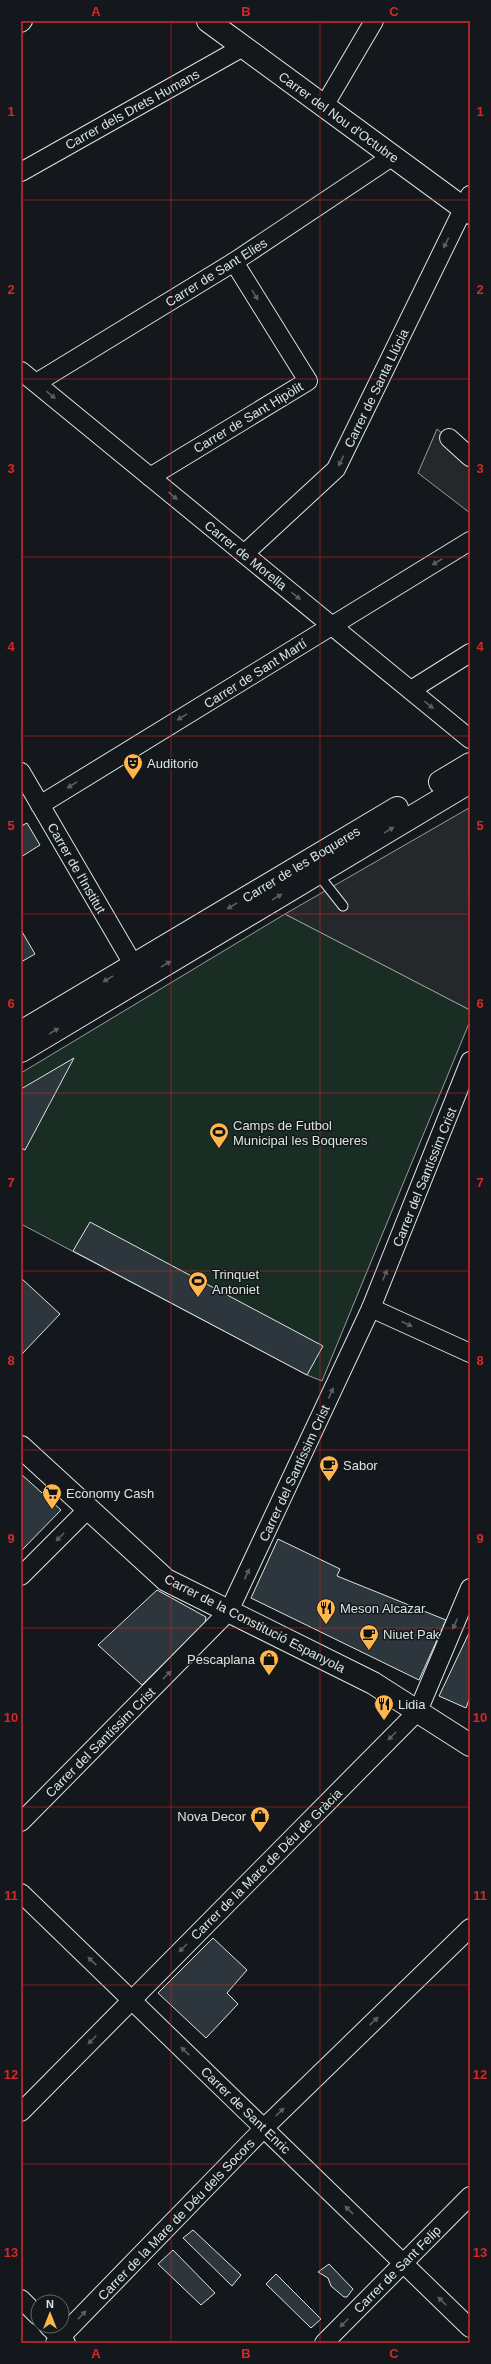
<svg xmlns="http://www.w3.org/2000/svg" width="491" height="2364" viewBox="0 0 491 2364" font-family="Arial,sans-serif">
<style>
.green{fill:#1a2d24;stroke:#939e99}
.parking{fill:#24282b;stroke:#939e99}
.building{fill:#2c363c;stroke:#d8e6dc}
.lines{fill:none;stroke-linecap:round;stroke-linejoin:round}
.service-casing{stroke:#d8e6dc;stroke-width:11}
.minor-casing{stroke:#d8e6dc;stroke-width:20}
.tertiary-casing{stroke:#d8e6dc;stroke-width:24}
.service{stroke:#14181c;stroke-width:9}
.minor{stroke:#14181c;stroke-width:18}
.tertiary{stroke:#14181c;stroke-width:22}
.oneway{fill:#59605f}
.grid{fill:none;stroke:#d62828;stroke-width:1;stroke-opacity:0.55}
.labels{text-anchor:middle;stroke-width:3;stroke-linejoin:round;paint-order:stroke}
.street-label{font-size:13px;fill:#d8e6dc;stroke:#14181c}
.poi-label{font-size:13px;fill:#d8e6dc;stroke:#14181c;text-anchor:start}
.neatline{fill:none;stroke:#d62828;stroke-width:1.5}
.grid-label{font-size:13px;text-anchor:middle;font-weight:bold;fill:#d62828}
</style>
<rect width="100%" height="100%" fill="#14181c"/>
<polygon class="green" points="285,914 470,1010 470,1021 322,1381 307,1375 21,1224 21,1073"/>
<g class="parking">
<polygon points="437,429 470,457 470,513 418,473"/>
<polygon points="469,808 470,1010 285,914"/>
</g>
<g class="building">
<polygon points="27,823 40,845 21,857 21,826"/>
<polygon points="21,930 35,954 21,962"/>
<polygon points="74,1058 25,1150 21,1148 21,1089"/>
<polygon points="90,1222 323,1346 307,1375 73,1251"/>
<polygon points="21,1278 60,1314 21,1355"/>
<polygon points="21,1474 61,1510 21,1551"/>
<polygon points="278,1539 340,1569 337,1576 446,1620 419,1680 251,1598"/>
<polygon points="157,1590 206,1617 205,1623 142,1685 98,1645"/>
<polygon points="470,1631 470,1697 466,1708 439,1696"/>
<polygon points="213,1938 247,1970 227,1993 238,2004 206,2038 158,1993"/>
<polygon points="193,2230 241,2275 232,2286 183,2238"/>
<polygon points="173,2250 215,2293 201,2305 158,2264"/>
<polygon points="329,2264 353,2289 347,2297 344,2297 331,2286 328,2278 318,2272"/>
<polygon points="276,2274 321,2319 311,2328 266,2284"/>
</g>
<g class="lines">
<defs>
<polyline id="service" points="317,873 343,906"/>
<g id="minor">
<polyline points="21,23 23,21"/>
<polyline points="324,106 374,21"/>
<polyline points="21,172 243,47"/>
<polyline points="21,371 470,739"/>
<polyline points="36,383 234,262 393,156"/>
<polyline points="449,438 470,457"/>
<polyline points="150,477 308,381 234,262"/>
<polyline points="244,554 336,469 470,195"/>
<polyline points="411,690 470,653"/>
<polyline points="21,772 133,964"/>
<polyline points="40,805 470,541"/>
<polyline points="371,1308 470,1353"/>
<polyline points="21,1576 87,1510"/>
<polyline points="21,1822 229,1611 371,1308 470,1061"/>
<polyline points="21,1893 470,2328"/>
<polyline points="21,2112 418,1711 470,1588"/>
<polyline points="21,2299 38,2316"/>
<polyline points="48,2326 66,2343"/>
<polyline points="55,2343 264,2128 470,1928"/>
<polyline points="324,2343 470,2196"/>
</g>
<g id="tertiary">
<polyline points="208,21 470,213"/>
<polyline points="440,782 470,764"/>
<polyline points="21,1032 397,808"/>
<polyline points="21,1051 470,782"/>
<polyline points="21,1447 166,1580 373,1683 470,1745"/>
</g>
</defs>
<use href="#service" class="service-casing"/>
<use href="#minor" class="minor-casing"/>
<use href="#tertiary" class="tertiary-casing"/>
<use href="#service" class="service"/>
<use href="#minor" class="minor"/>
<use href="#tertiary" class="tertiary"/>
</g>
<defs><path id="oneway-solid" d="M-6-.8H1V-3.2L6.5 0L1 3.2V.8H-6Z"/></defs>
<g class="oneway">
<use href="#oneway-solid" transform="translate(446 243) rotate(116)"/>
<use href="#oneway-solid" transform="translate(255 295) rotate(58)"/>
<use href="#oneway-solid" transform="translate(51 395) rotate(39)"/>
<use href="#oneway-solid" transform="translate(341 461) rotate(116)"/>
<use href="#oneway-solid" transform="translate(173 496) rotate(39)"/>
<use href="#oneway-solid" transform="translate(437 562) rotate(149)"/>
<use href="#oneway-solid" transform="translate(296 596) rotate(39)"/>
<use href="#oneway-solid" transform="translate(429 705) rotate(39)"/>
<use href="#oneway-solid" transform="translate(182 717) rotate(148)"/>
<use href="#oneway-solid" transform="translate(72 785) rotate(148)"/>
<use href="#oneway-solid" transform="translate(389 830) rotate(-31)"/>
<use href="#oneway-solid" transform="translate(277 897) rotate(-31)"/>
<use href="#oneway-solid" transform="translate(232 906) rotate(149)"/>
<use href="#oneway-solid" transform="translate(166 964) rotate(-31)"/>
<use href="#oneway-solid" transform="translate(108 979) rotate(149)"/>
<use href="#oneway-solid" transform="translate(54 1031) rotate(-31)"/>
<use href="#oneway-solid" transform="translate(385 1275) rotate(-68)"/>
<use href="#oneway-solid" transform="translate(407 1324) rotate(25)"/>
<use href="#oneway-solid" transform="translate(331 1393) rotate(-65)"/>
<use href="#oneway-solid" transform="translate(60 1537) rotate(135)"/>
<use href="#oneway-solid" transform="translate(247 1574) rotate(-65)"/>
<use href="#oneway-solid" transform="translate(455 1624) rotate(113)"/>
<use href="#oneway-solid" transform="translate(167 1675) rotate(-45)"/>
<use href="#oneway-solid" transform="translate(392 1736) rotate(135)"/>
<use href="#oneway-solid" transform="translate(183 1948) rotate(135)"/>
<use href="#oneway-solid" transform="translate(92 1961) rotate(-136)"/>
<use href="#oneway-solid" transform="translate(374 2021) rotate(-44)"/>
<use href="#oneway-solid" transform="translate(92 2040) rotate(135)"/>
<use href="#oneway-solid" transform="translate(185 2051) rotate(-136)"/>
<use href="#oneway-solid" transform="translate(280 2112) rotate(-44)"/>
<use href="#oneway-solid" transform="translate(349 2210) rotate(-136)"/>
<use href="#oneway-solid" transform="translate(442 2301) rotate(-136)"/>
<use href="#oneway-solid" transform="translate(82 2315) rotate(-46)"/>
<use href="#oneway-solid" transform="translate(344 2323) rotate(135)"/>
</g>
<path class="grid" d="M 171,21 L 171,2343M 320,21 L 320,2343M 21,200 L 470,200M 21,379 L 470,379M 21,557 L 470,557M 21,736 L 470,736M 21,914 L 470,914M 21,1093 L 470,1093M 21,1271 L 470,1271M 21,1450 L 470,1450M 21,1628 L 470,1628M 21,1807 L 470,1807M 21,1985 L 470,1985M 21,2164 L 470,2164"/>
<defs>
<symbol id="theatre-pin" viewBox="-11 -11 22 30"><path d="M0 17L-7.5 6A9.5 9.5 0 1 1 7.5 6Z" fill="#ffb74d" stroke="#14181c"/><path d="M-5-5.5Q0-4 5-5.5V0Q5 5 0 6Q-5 5-5 0ZM-3.3-2.5H-1v1.5H-3.3ZM1-2.5H3.3v1.5H1ZM-2.8 1Q0 5.5 2.8 1Z" fill="#111"/></symbol>
<symbol id="stadium-pin" viewBox="-11 -11 22 30"><path d="M0 17L-7.5 6A9.5 9.5 0 1 1 7.5 6Z" fill="#ffb74d" stroke="#14181c"/><path d="M0-5a6.5 5 0 1 0 0 10a6.5 5 0 1 0 0-10ZM-3.5-1.8h7v3.6h-7Z" fill="#111"/></symbol>
<symbol id="cafe-pin" viewBox="-11 -11 22 30"><path d="M0 17L-7.5 6A9.5 9.5 0 1 1 7.5 6Z" fill="#ffb74d" stroke="#14181c"/><path d="M-5.5-4.5H6V0H3Q3 3.5 0 3.5H-2.5Q-5.5 3.5-5.5 0ZM3-3.2v2h1.7v-2ZM-6 4.5H4V6H-6Z" fill="#111"/></symbol>
<symbol id="supermarket-pin" viewBox="-11 -11 22 30"><path d="M0 17L-7.5 6A9.5 9.5 0 1 1 7.5 6Z" fill="#ffb74d" stroke="#14181c"/><path d="M-6-5.5h2.5l.6 2H6L4.5 2H-2.5L-4.4-4H-6ZM-1.5 3.2a1.3 1.3 0 1 0 .1 0ZM3 3.2a1.3 1.3 0 1 0 .1 0Z" fill="#111"/></symbol>
<symbol id="restaurant-pin" viewBox="-11 -11 22 30"><path d="M0 17L-7.5 6A9.5 9.5 0 1 1 7.5 6Z" fill="#ffb74d" stroke="#14181c"/><path d="M-5-6h1v4h1v-4h1v4h1v-4h1v5L-1.5 .5V6h-2V.5L-5-1ZM5-6V6H3V1.5H1.5Q1.5-4 5-6Z" fill="#111"/></symbol>
<symbol id="shop-pin" viewBox="-11 -11 22 30"><path d="M0 17L-7.5 6A9.5 9.5 0 1 1 7.5 6Z" fill="#ffb74d" stroke="#14181c"/><path d="M-5-2.5h2.3a2.7 3.5 0 0 1 5.4 0H5L5.5 6h-11ZM-1.5-2.5h3a1.5 2.3 0 0 0-3 0Z" fill="#111"/></symbol>
</defs>
<g fill-rule="evenodd">
<use href="#theatre-pin" x="122" y="752" width="22" height="30"/>
<use href="#stadium-pin" x="208" y="1121" width="22" height="30"/>
<use href="#stadium-pin" x="187" y="1270" width="22" height="30"/>
<use href="#cafe-pin" x="318" y="1454" width="22" height="30"/>
<use href="#supermarket-pin" x="41" y="1482" width="22" height="30"/>
<use href="#restaurant-pin" x="315" y="1597" width="22" height="30"/>
<use href="#cafe-pin" x="358" y="1623" width="22" height="30"/>
<use href="#shop-pin" x="258" y="1648" width="22" height="30"/>
<use href="#restaurant-pin" x="373" y="1693" width="22" height="30"/>
<use href="#shop-pin" x="249" y="1805" width="22" height="30"/>
</g>
<g class="labels">
<g class="street-label">
<text transform="translate(132 109) rotate(-29)" y="5">Carrer dels Drets Humans</text>
<text transform="translate(339 117) rotate(36)" y="5">Carrer del Nou d'Octubre</text>
<text transform="translate(216 272) rotate(-32)" y="5">Carrer de Sant Elies</text>
<text transform="translate(376 388) rotate(-64)" y="5">Carrer de Santa Llúcia</text>
<text transform="translate(248 417) rotate(-31)" y="5">Carrer de Sant Hipòlit</text>
<text transform="translate(246 555) rotate(39)" y="5">Carrer de Morella</text>
<text transform="translate(255 673) rotate(-32)" y="5">Carrer de Sant Martí</text>
<text transform="translate(301 864) rotate(-31)" y="5">Carrer de les Boqueres</text>
<text transform="translate(77 868) rotate(60)" y="5">Carrer de l'Institut</text>
<text transform="translate(424 1177) rotate(-68)" y="5">Carrer del Santíssim Crist</text>
<text transform="translate(294 1473) rotate(-65)" y="5">Carrer del Santíssim Crist</text>
<text transform="translate(255 1623) rotate(27)" y="5">Carrer de la Constitució Espanyola</text>
<text transform="translate(100 1742) rotate(-45)" y="5">Carrer del Santíssim Crist</text>
<text transform="translate(266 1864) rotate(-45)" y="5">Carrer de la Mare de Déu de Gràcia</text>
<text transform="translate(246 2110) rotate(44)" y="5">Carrer de Sant Enric</text>
<text transform="translate(176 2219) rotate(-46)" y="5">Carrer de la Mare de Déu dels Socors</text>
<text transform="translate(397 2269) rotate(-45)" y="5">Carrer de Sant Felip</text>
</g>
<g class="poi-label">
<text x="147" y="768">Auditorio</text>
<text x="233" y="1130">Camps de Futbol<tspan x="233" dy="15">Municipal les Boqueres</tspan></text>
<text x="212" y="1279">Trinquet<tspan x="212" dy="15">Antoniet</tspan></text>
<text x="343" y="1470">Sabor</text>
<text x="66" y="1498">Economy Cash</text>
<text x="340" y="1613">Meson Alcazar</text>
<text x="383" y="1639">Niuet Pak</text>
<text x="255" y="1664" text-anchor="end">Pescaplana</text>
<text x="398" y="1709">Lidia</text>
<text x="246" y="1821" text-anchor="end">Nova Decor</text>
</g>
</g>
<rect width="491" height="2364" fill="none" stroke="#14181c" stroke-width="44"/>
<g transform="translate(50 2314)"><circle r="19" fill="#14181c" stroke="#626a69"/>
<path d="M0-3L7 15L0 10L-7 15Z" fill="#ffb74d"/>
<text y="-6" font-size="11" font-weight="bold" text-anchor="middle" fill="#d8e6dc">N</text>
</g>
<rect x="22" y="22" width="447" height="2320" class="neatline"/>
<g class="grid-label">
<text x="96" y="16">A</text>
<text x="246" y="16">B</text>
<text x="394" y="16">C</text>
<text x="11" y="116">1</text>
<text x="480" y="116">1</text>
<text x="11" y="294">2</text>
<text x="480" y="294">2</text>
<text x="11" y="473">3</text>
<text x="480" y="473">3</text>
<text x="11" y="651">4</text>
<text x="480" y="651">4</text>
<text x="11" y="830">5</text>
<text x="480" y="830">5</text>
<text x="11" y="1008">6</text>
<text x="480" y="1008">6</text>
<text x="11" y="1187">7</text>
<text x="480" y="1187">7</text>
<text x="11" y="1365">8</text>
<text x="480" y="1365">8</text>
<text x="11" y="1543">9</text>
<text x="480" y="1543">9</text>
<text x="11" y="1722">10</text>
<text x="480" y="1722">10</text>
<text x="11" y="1900">11</text>
<text x="480" y="1900">11</text>
<text x="11" y="2079">12</text>
<text x="480" y="2079">12</text>
<text x="11" y="2257">13</text>
<text x="480" y="2257">13</text>
<text x="96" y="2358">A</text>
<text x="246" y="2358">B</text>
<text x="394" y="2358">C</text>
</g>
</svg>
